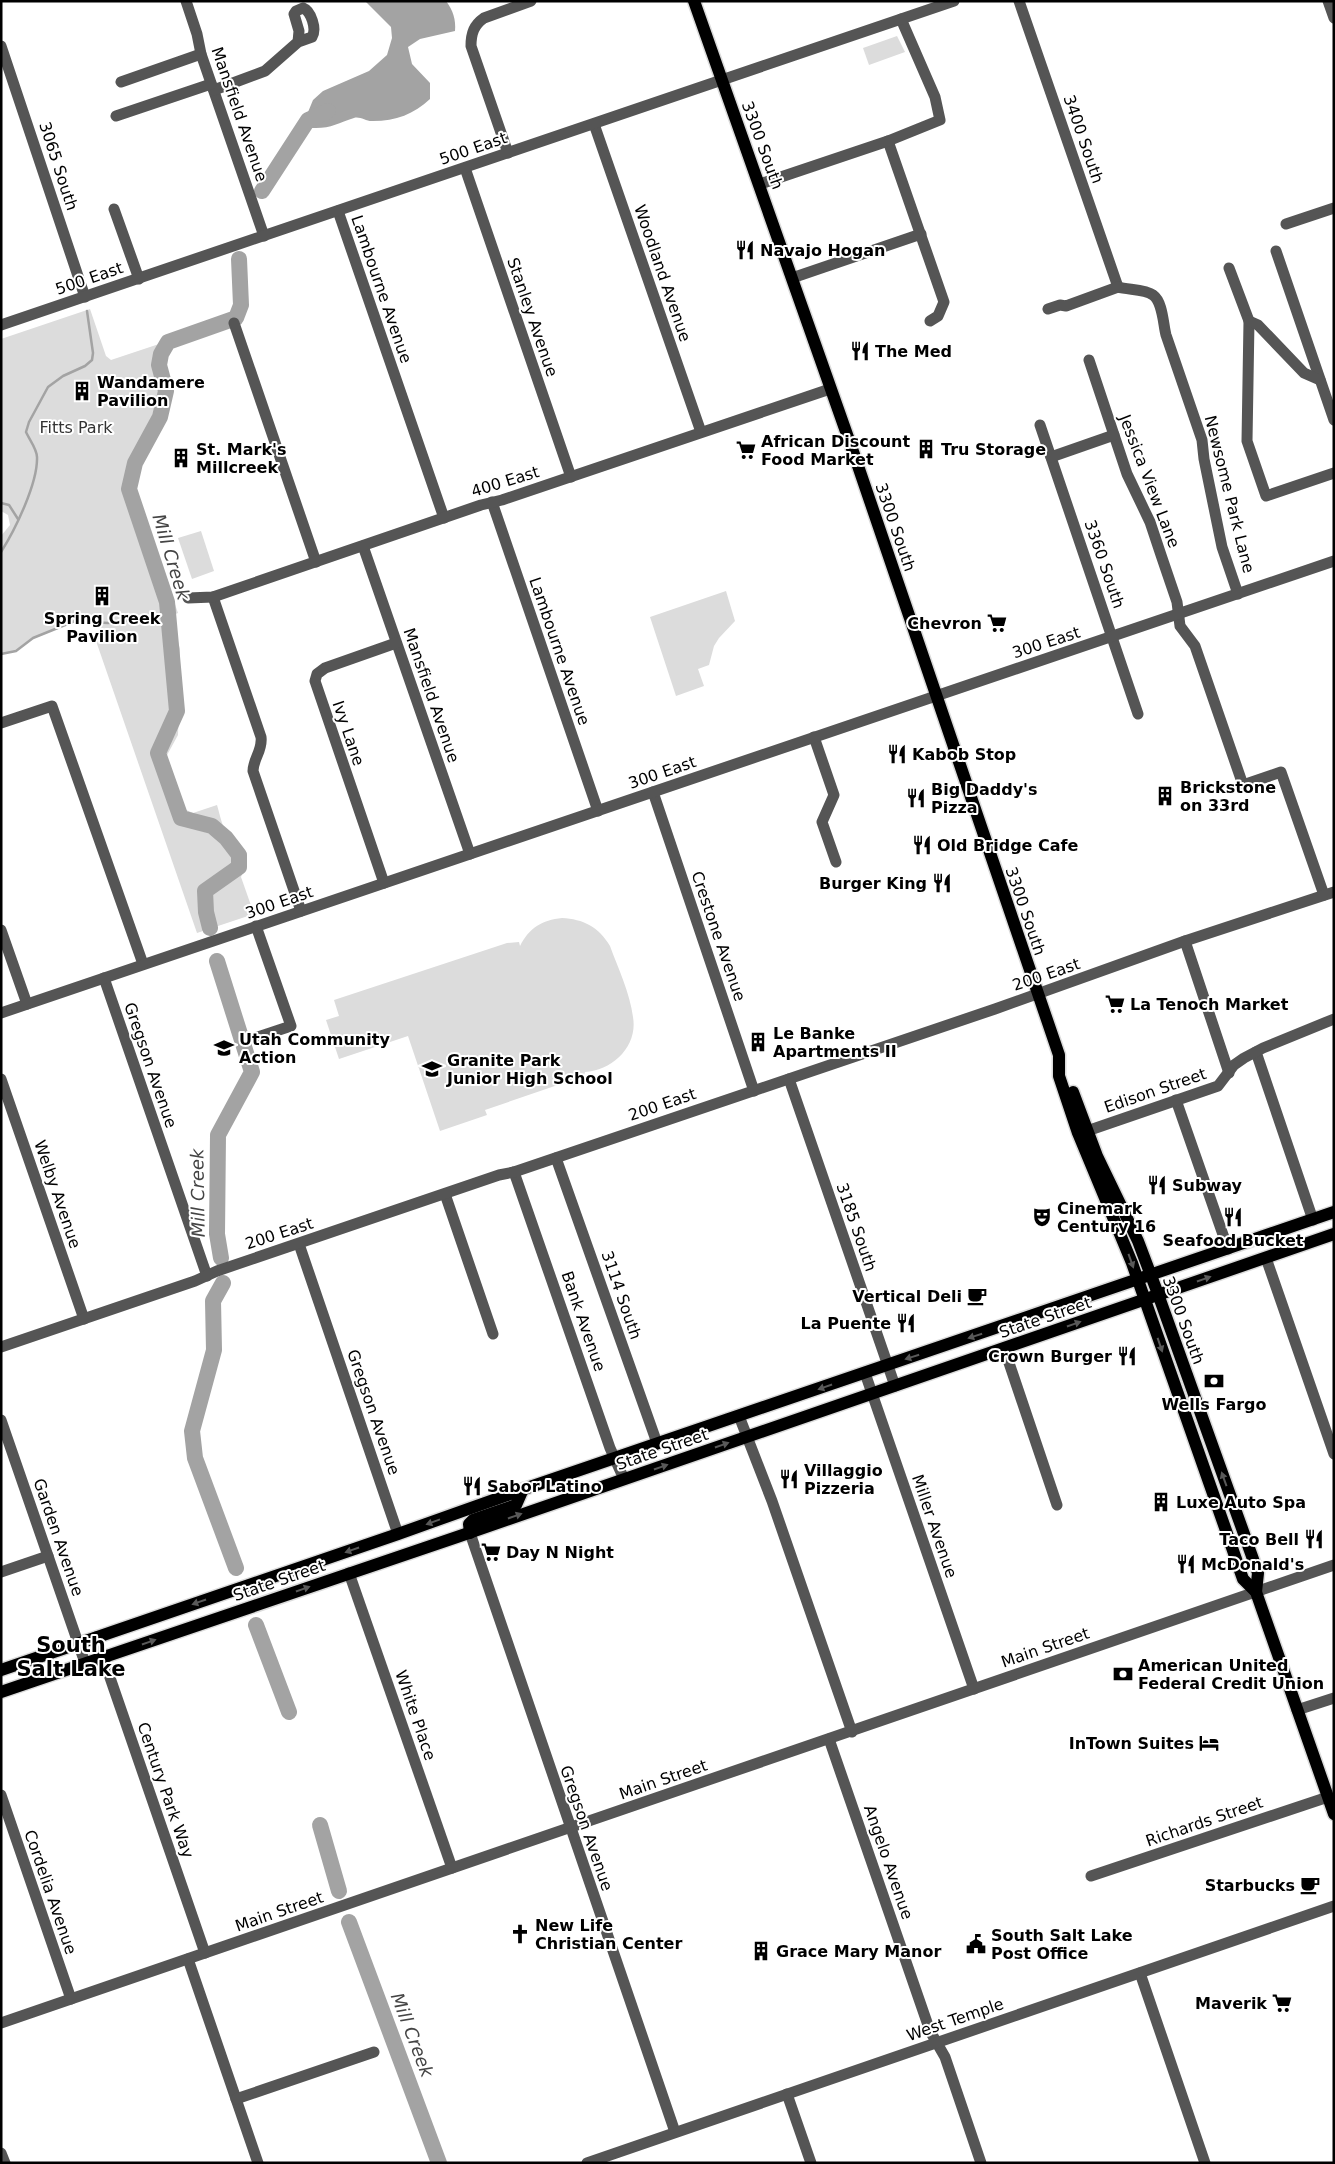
<svg xmlns="http://www.w3.org/2000/svg" width="1335" height="2164" viewBox="0 0 1335 2164" font-family="'DejaVu Sans',sans-serif">
<style>
.green{fill:#dcdcdc}
.water{fill:#a3a3a3}
.lines{fill:none;stroke-linecap:round;stroke-linejoin:round}
.stream{stroke:#a3a3a3;stroke-width:2.5}
.river{stroke:#a3a3a3;stroke-width:16}
.major-casing{stroke:#dbdbdb;stroke-width:15}
.minor{stroke:#555;stroke-width:11}
.major{stroke:#000;stroke-width:12}
.oneway{fill:#595959}
.labels{text-anchor:middle;stroke-width:4;stroke-linejoin:round;paint-order:stroke}
.street-label{font-size:16px;fill:#000;stroke:#fff}
.poi-label{font-size:16px;font-weight:bold;fill:#000;stroke:#fff;text-anchor:start}
.park-label{font-size:16px;fill:#333;stroke:#fff}
.water-label{font-size:18px;font-style:italic;fill:#444;stroke:#fff}
.district-label{font-size:21px;font-weight:bold;fill:#000;stroke:#fff}
</style>
<rect width="100%" height="100%" fill="#fff"/>
<g class="green">
<polygon points="897,36 905,52 869,65 863,48"/>
<path d="M 90,309 L 106,356 L 111,360 L 165,342 C 157,360 171,377 168,395 C 162,427 145,452 135,483 L 136,493 L 178,613 L 171,616 L 180,649 L 180,693 L 183,704 L 179,706 L 178,735 L 166,757 L 184,809 L 193,813 L 217,805 C 220,815 222,827 228,835 C 239,852 251,855 241,877 L 254,914 L 197,933 L 95,638 L 101,631 L 99,623 L 75,621 L 33,638 L 16,651 L 1,654 L 1,536 L 10,525 L 8,515 L 1,511 L 1,339 Z"/>
<polygon points="201,531 214,571 192,579 178,538"/>
<polygon points="726,591 735,621 719,638 714,646 709,665 698,669 704,686 676,696 650,617"/>
<path d="M 562,918 C 583,919 599,927 610,946 C 618,968 630,993 633,1017 C 638,1046 613,1070 585,1072 L 584,1076 L 485,1110 L 487,1115 L 440,1131 L 408,1036 L 339,1059 L 326,1020 L 339,1016 L 334,1000 L 507,943 L 519,942 L 520,946 C 529,928 542,920 562,918 Z"/>
</g>
<path class="water" d="M 365,1 L 446,1 C 453,10 456,20 455,31 L 420,39 L 408,47 L 412,64 L 430,83 L 430,99 C 414,114 396,121 373,121 C 367,122 360,116 354,118 C 338,123 330,129 312,128 L 306,117 L 313,100 L 323,91 L 369,71 L 387,55 L 392,38 L 391,27 Z"/>
<g class="lines">
<g class="stream">
<polyline points="1,503 9,505 18,519"/>
<path d="M 1,552 C 15,530 38,483 37,457 C 37,449 29,439 26,432 L 29,422 L 48,387 L 63,376 L 85,366 L 92,360 L 93,353 L 87,311"/>
<polyline points="1,654 16,651 33,638 75,621 108,623 168,616"/>
</g>
<g class="river">
<polyline points="262,191 308,120 328,111"/>
<polyline points="210,928 206,912 205,891 239,867 239,855 226,838 212,826 181,818 158,753 177,711 167,602 129,489 135,463 160,417 166,391 159,365 161,354 168,342 236,318 241,305 239,259"/>
<polyline points="217,961 252,1072 218,1135 217,1234 221,1258"/>
<polyline points="223,1283 213,1301 214,1350 192,1431 195,1458 236,1568"/>
<polyline points="256,1625 289,1712"/>
<polyline points="320,1825 339,1891"/>
<polyline points="349,1922 439,2163"/>
</g>
<defs>
<g id="major">
<polyline points="694,1 856,460 1059,1055 1059,1076 1078,1133 1132,1263 1243,1579 1256,1592 1334,1814"/>
<polyline points="1073,1092 1097,1156 1138,1241 1158,1294 1258,1573 1256,1592"/>
<polyline points="470,1533 469,1524 473,1520 516,1505 523,1489"/>
<polyline points="1,1670 398,1534 527,1488 1334,1212"/>
<polyline points="1,1692 457,1537 1334,1234"/>
</g>
</defs>
<use href="#major" class="major-casing"/>
<g class="minor">
<polyline points="186,1 197,34 201,54 264,236"/>
<polyline points="1019,1 1118,287"/>
<polyline points="1328,1 1334,18"/>
<polyline points="1,46 85,297"/>
<polyline points="121,82 201,54"/>
<path d="M 214,90 L 265,71 L 298,42 L 312,37 C 317,29 311,11 303,8 L 296,11 L 294,14 L 299,31 L 298,42"/>
<polyline points="116,116 211,84"/>
<polyline points="594,124 701,432"/>
<polyline points="888,141 944,302 938,316 930,321"/>
<path d="M 508,153 L 471,46 C 471,33 474,25 484,18 L 531,1"/>
<polyline points="465,168 571,477"/>
<polyline points="760,184 888,141 940,120 935,97 901,19"/>
<polyline points="114,209 139,279"/>
<polyline points="338,211 444,518"/>
<polyline points="1286,224 1334,208"/>
<polyline points="1276,251 1334,420"/>
<polyline points="1229,268 1249,321 1247,441 1266,496 1334,473"/>
<polyline points="792,278 921,234"/>
<path d="M 1118,287 C 1128,290 1145,289 1153,295 C 1163,302 1163,324 1166,335 L 1202,440 L 1204,459 L 1222,547 L 1238,594"/>
<polyline points="1048,309 1060,305 1066,306 1118,287"/>
<polyline points="1249,321 1258,325 1304,373 1320,380"/>
<polyline points="234,323 316,562"/>
<polyline points="1,325 954,1"/>
<polyline points="1089,360 1127,474 1150,522 1161,555 1177,602 1180,626 1195,646 1243,785 1281,772 1324,895"/>
<polyline points="1040,425 1138,714"/>
<polyline points="1051,457 1114,435"/>
<polyline points="492,502 598,811"/>
<polyline points="363,546 470,854"/>
<path d="M 213,597 L 261,737 C 263,750 253,759 253,771 L 301,911"/>
<polyline points="188,598 213,597 481,505 502,500 830,389"/>
<polyline points="1,723 52,706 143,964"/>
<polyline points="814,737 834,795 822,822 836,862"/>
<polyline points="653,792 754,1091"/>
<polyline points="384,883 315,681 317,674 325,668 396,643"/>
<polyline points="1,930 27,1004"/>
<polyline points="1185,941 1229,1073"/>
<polyline points="104,978 207,1276"/>
<polyline points="1,1013 1334,561"/>
<polyline points="255,1038 291,1026 256,926"/>
<polyline points="1256,1052 1313,1220"/>
<polyline points="1,1079 84,1319"/>
<polyline points="789,1079 895,1386"/>
<polyline points="1176,1100 1228,1249"/>
<polyline points="1087,1131 1218,1086 1234,1065 1244,1058 1263,1048 1334,1019"/>
<polyline points="556,1158 657,1443"/>
<polyline points="514,1172 610,1448 624,1479"/>
<polyline points="445,1194 493,1334"/>
<polyline points="299,1244 398,1534"/>
<polyline points="1266,1258 1334,1454"/>
<polyline points="1,1347 195,1281 217,1271 499,1175 514,1172 995,1009 1185,941 1334,892"/>
<polyline points="1004,1348 1057,1505"/>
<polyline points="865,1373 974,1689"/>
<polyline points="739,1416 772,1501 852,1732"/>
<polyline points="1,1420 85,1663"/>
<polyline points="470,1533 675,2132"/>
<polyline points="1,1572 48,1556"/>
<polyline points="349,1573 452,1868"/>
<polyline points="96,1637 205,1953"/>
<polyline points="1297,1710 1334,1698"/>
<polyline points="829,1739 930,2031 945,2057 981,2163"/>
<polyline points="1,1795 71,1999"/>
<polyline points="1091,1876 1328,1797"/>
<polyline points="188,1959 258,2163"/>
<polyline points="1140,1973 1205,2163"/>
<polyline points="1,2023 1334,1565"/>
<polyline points="787,2094 811,2163"/>
<polyline points="236,2099 374,2052"/>
<polyline points="1,2153 5,2163"/>
<polyline points="587,2163 1334,1906"/>
</g>
<use href="#major" class="major"/>
</g>
<defs><path id="oneway-solid" d="M-6-.8H1V-3.2L6.5 0L1 3.2V.8H-6Z" transform="scale(1.25)"/></defs>
<g class="oneway">
<use href="#oneway-solid" transform="translate(1131 1261) rotate(70)"/>
<use href="#oneway-solid" transform="translate(1204 1279) rotate(-19)"/>
<use href="#oneway-solid" transform="translate(1074 1324) rotate(-19)"/>
<use href="#oneway-solid" transform="translate(975 1336) rotate(162)"/>
<use href="#oneway-solid" transform="translate(1160 1345) rotate(71)"/>
<use href="#oneway-solid" transform="translate(912 1357) rotate(162)"/>
<use href="#oneway-solid" transform="translate(825 1387) rotate(161)"/>
<use href="#oneway-solid" transform="translate(722 1445) rotate(-19)"/>
<use href="#oneway-solid" transform="translate(661 1467) rotate(-19)"/>
<use href="#oneway-solid" transform="translate(1224 1479) rotate(-110)"/>
<use href="#oneway-solid" transform="translate(515 1516) rotate(-19)"/>
<use href="#oneway-solid" transform="translate(433 1522) rotate(160)"/>
<use href="#oneway-solid" transform="translate(352 1550) rotate(161)"/>
<use href="#oneway-solid" transform="translate(303 1589) rotate(-19)"/>
<use href="#oneway-solid" transform="translate(199 1602) rotate(161)"/>
<use href="#oneway-solid" transform="translate(149 1642) rotate(-19)"/>
</g>
<defs>
<symbol id="restaurant-bare" viewBox="-9 -9 18 18"><path d="M-5-6h1v4h1v-4h1v4h1v-4h1v5L-1.5 .5V6h-2V.5L-5-1ZM5-6V6H3V1.5H1.5Q1.5-4 5-6Z" fill="#000" stroke="#fff" stroke-width="2.5" paint-order="stroke"/></symbol>
<symbol id="building-bare" viewBox="-9 -9 18 18"><path d="M-4-6H4V6H1V3H-1V6H-4ZM-2.5-4.3h1.7v1.8h-1.7ZM.8-4.3h1.7v1.8H.8ZM-2.5-1h1.7V.8h-1.7ZM.8-1h1.7V.8H.8Z" fill="#000" stroke="#fff" stroke-width="2.5" paint-order="stroke"/></symbol>
<symbol id="supermarket-bare" viewBox="-9 -9 18 18"><path d="M-6-5.5h2.5l.6 2H6L4.5 2H-2.5L-4.4-4H-6ZM-1.5 3.2a1.3 1.3 0 1 0 .1 0ZM3 3.2a1.3 1.3 0 1 0 .1 0Z" fill="#000" stroke="#fff" stroke-width="2.5" paint-order="stroke"/></symbol>
<symbol id="school-bare" viewBox="-9 -9 18 18"><path d="M0-5L7-2L0 1L-7-2ZM-4 1L0 2.5L4 1V4Q0 6-4 4Z" fill="#000" stroke="#fff" stroke-width="2.5" paint-order="stroke"/></symbol>
<symbol id="theatre-bare" viewBox="-9 -9 18 18"><path d="M-5-5.5Q0-4 5-5.5V0Q5 5 0 6Q-5 5-5 0ZM-3.3-2.5H-1v1.5H-3.3ZM1-2.5H3.3v1.5H1ZM-2.8 1Q0 5.5 2.8 1Z" fill="#000" stroke="#fff" stroke-width="2.5" paint-order="stroke"/></symbol>
<symbol id="cafe-bare" viewBox="-9 -9 18 18"><path d="M-5.5-4.5H6V0H3Q3 3.5 0 3.5H-2.5Q-5.5 3.5-5.5 0ZM3-3.2v2h1.7v-2ZM-6 4.5H4V6H-6Z" fill="#000" stroke="#fff" stroke-width="2.5" paint-order="stroke"/></symbol>
<symbol id="bank-bare" viewBox="-9 -9 18 18"><path d="M-6-4H6V4H-6ZM0-2.3a2.3 2.3 0 1 0 0 4.6a2.3 2.3 0 1 0 0-4.6Z" fill="#000" stroke="#fff" stroke-width="2.5" paint-order="stroke"/></symbol>
<symbol id="hotel-bare" viewBox="-9 -9 18 18"><path d="M-6-4.5h1.5V1H6V5H4.5V3h-9V5H-6ZM-4 0a1.8 1.8 0 1 1 3.6 0ZM.5 0V-2.5h3Q6-2.5 6 0Z" fill="#000" stroke="#fff" stroke-width="2.5" paint-order="stroke"/></symbol>
<symbol id="church-bare" viewBox="-9 -9 18 18"><path d="M-1.2-6h2.4v3.5h3.3v2.4h-3.3V6h-2.4V-.1h-3.3v-2.4h3.3Z" fill="#000" stroke="#fff" stroke-width="2.5" paint-order="stroke"/></symbol>
<symbol id="civic-bare" viewBox="-9 -9 18 18"><path d="M-.6-6.5H3V-4.5H.6V-3L4-1V1h2V6H-6V1h2V-1L-.6-3ZM-1.2 2.5V6h2.4V2.5Z" fill="#000" stroke="#fff" stroke-width="2.5" paint-order="stroke"/></symbol>
</defs>
<g fill-rule="evenodd">
<use href="#restaurant-bare" x="731" y="236" width="28" height="28"/>
<use href="#restaurant-bare" x="846" y="337" width="28" height="28"/>
<use href="#building-bare" x="68" y="377" width="28" height="28"/>
<use href="#building-bare" x="912" y="435" width="28" height="28"/>
<use href="#supermarket-bare" x="732" y="436" width="28" height="28"/>
<use href="#building-bare" x="167" y="444" width="28" height="28"/>
<use href="#building-bare" x="88" y="582" width="28" height="28"/>
<use href="#supermarket-bare" x="983" y="609" width="28" height="28"/>
<use href="#restaurant-bare" x="883" y="740" width="28" height="28"/>
<use href="#building-bare" x="1151" y="782" width="28" height="28"/>
<use href="#restaurant-bare" x="902" y="784" width="28" height="28"/>
<use href="#restaurant-bare" x="908" y="831" width="28" height="28"/>
<use href="#restaurant-bare" x="928" y="869" width="28" height="28"/>
<use href="#supermarket-bare" x="1101" y="990" width="28" height="28"/>
<use href="#building-bare" x="744" y="1028" width="28" height="28"/>
<use href="#school-bare" x="210" y="1034" width="28" height="28"/>
<use href="#school-bare" x="418" y="1055" width="28" height="28"/>
<use href="#restaurant-bare" x="1143" y="1171" width="28" height="28"/>
<use href="#theatre-bare" x="1028" y="1203" width="28" height="28"/>
<use href="#restaurant-bare" x="1219" y="1203" width="28" height="28"/>
<use href="#cafe-bare" x="963" y="1282" width="28" height="28"/>
<use href="#restaurant-bare" x="892" y="1309" width="28" height="28"/>
<use href="#restaurant-bare" x="1113" y="1342" width="28" height="28"/>
<use href="#bank-bare" x="1200" y="1367" width="28" height="28"/>
<use href="#restaurant-bare" x="775" y="1465" width="28" height="28"/>
<use href="#restaurant-bare" x="458" y="1472" width="28" height="28"/>
<use href="#building-bare" x="1147" y="1488" width="28" height="28"/>
<use href="#restaurant-bare" x="1300" y="1525" width="28" height="28"/>
<use href="#supermarket-bare" x="477" y="1538" width="28" height="28"/>
<use href="#restaurant-bare" x="1172" y="1550" width="28" height="28"/>
<use href="#bank-bare" x="1109" y="1660" width="28" height="28"/>
<use href="#hotel-bare" x="1195" y="1729" width="28" height="28"/>
<use href="#cafe-bare" x="1296" y="1871" width="28" height="28"/>
<use href="#church-bare" x="506" y="1920" width="28" height="28"/>
<use href="#civic-bare" x="962" y="1930" width="28" height="28"/>
<use href="#building-bare" x="747" y="1937" width="28" height="28"/>
<use href="#supermarket-bare" x="1268" y="1989" width="28" height="28"/>
</g>
<g class="labels">
<g class="street-label">
<text transform="translate(240 114) rotate(71)" y="6">Mansfield Avenue</text>
<text transform="translate(1084 139) rotate(71)" y="6">3400 South</text>
<text transform="translate(763 145) rotate(70)" y="6">3300 South</text>
<text transform="translate(473 148) rotate(-19)" y="6">500 East</text>
<text transform="translate(59 166) rotate(72)" y="6">3065 South</text>
<text transform="translate(663 273) rotate(71)" y="6">Woodland Avenue</text>
<text transform="translate(89 278) rotate(-19)" y="6">500 East</text>
<text transform="translate(382 289) rotate(71)" y="6">Lambourne Avenue</text>
<text transform="translate(533 317) rotate(71)" y="6">Stanley Avenue</text>
<text transform="translate(505 481) rotate(-17)" y="6">400 East</text>
<text transform="translate(1150 481) rotate(69)" y="6">Jessica View Lane</text>
<text transform="translate(1230 494) rotate(76)" y="6">Newsome Park Lane</text>
<text transform="translate(896 527) rotate(71)" y="6">3300 South</text>
<text transform="translate(1105 564) rotate(71)" y="6">3360 South</text>
<text transform="translate(1046 642) rotate(-18)" y="6">300 East</text>
<text transform="translate(560 651) rotate(71)" y="6">Lambourne Avenue</text>
<text transform="translate(432 695) rotate(71)" y="6">Mansfield Avenue</text>
<text transform="translate(349 733) rotate(71)" y="6">Ivy Lane</text>
<text transform="translate(662 772) rotate(-19)" y="6">300 East</text>
<text transform="translate(279 902) rotate(-19)" y="6">300 East</text>
<text transform="translate(1026 911) rotate(71)" y="6">3300 South</text>
<text transform="translate(719 936) rotate(71)" y="6">Crestone Avenue</text>
<text transform="translate(1046 974) rotate(-19)" y="6">200 East</text>
<text transform="translate(151 1065) rotate(71)" y="6">Gregson Avenue</text>
<text transform="translate(1155 1090) rotate(-19)" y="6">Edison Street</text>
<text transform="translate(662 1104) rotate(-19)" y="6">200 East</text>
<text transform="translate(58 1194) rotate(71)" y="6">Welby Avenue</text>
<text transform="translate(857 1227) rotate(71)" y="6">3185 South</text>
<text transform="translate(279 1233) rotate(-18)" y="6">200 East</text>
<text transform="translate(622 1295) rotate(71)" y="6">3114 South</text>
<text transform="translate(1045 1317) rotate(-19)" y="6">State Street</text>
<text transform="translate(1184 1320) rotate(70)" y="6">3300 South</text>
<text transform="translate(584 1321) rotate(71)" y="6">Bank Avenue</text>
<text transform="translate(374 1412) rotate(71)" y="6">Gregson Avenue</text>
<text transform="translate(662 1449) rotate(-19)" y="6">State Street</text>
<text transform="translate(935 1526) rotate(71)" y="6">Miller Avenue</text>
<text transform="translate(59 1537) rotate(71)" y="6">Garden Avenue</text>
<text transform="translate(279 1580) rotate(-19)" y="6">State Street</text>
<text transform="translate(1045 1647) rotate(-19)" y="6">Main Street</text>
<text transform="translate(416 1715) rotate(71)" y="6">White Place</text>
<text transform="translate(663 1779) rotate(-19)" y="6">Main Street</text>
<text transform="translate(166 1790) rotate(71)" y="6">Century Park Way</text>
<text transform="translate(1204 1821) rotate(-19)" y="6">Richards Street</text>
<text transform="translate(587 1828) rotate(71)" y="6">Gregson Avenue</text>
<text transform="translate(889 1862) rotate(71)" y="6">Angelo Avenue</text>
<text transform="translate(51 1892) rotate(71)" y="6">Cordelia Avenue</text>
<text transform="translate(279 1911) rotate(-19)" y="6">Main Street</text>
<text transform="translate(955 2019) rotate(-19)" y="6">West Temple</text>
</g>
<g class="poi-label">
<text x="760" y="256">Navajo Hogan</text>
<text x="875" y="357">The Med</text>
<text x="97" y="388">Wandamere<tspan x="97" dy="18">Pavilion</tspan></text>
<text x="761" y="447">African Discount<tspan x="761" dy="18">Food Market</tspan></text>
<text x="196" y="455">St. Mark's<tspan x="196" dy="18">Millcreek</tspan></text>
<text x="941" y="455">Tru Storage</text>
<text x="102" y="624" text-anchor="middle">Spring Creek<tspan x="102" dy="18">Pavilion</tspan></text>
<text x="982" y="629" text-anchor="end">Chevron</text>
<text x="912" y="760">Kabob Stop</text>
<text x="1180" y="793">Brickstone<tspan x="1180" dy="18">on 33rd</tspan></text>
<text x="931" y="795">Big Daddy's<tspan x="931" dy="18">Pizza</tspan></text>
<text x="937" y="851">Old Bridge Cafe</text>
<text x="927" y="889" text-anchor="end">Burger King</text>
<text x="1130" y="1010">La Tenoch Market</text>
<text x="773" y="1039">Le Banke<tspan x="773" dy="18">Apartments II</tspan></text>
<text x="239" y="1045">Utah Community<tspan x="239" dy="18">Action</tspan></text>
<text x="447" y="1066">Granite Park<tspan x="447" dy="18">Junior High School</tspan></text>
<text x="1172" y="1191">Subway</text>
<text x="1057" y="1214">Cinemark<tspan x="1057" dy="18">Century 16</tspan></text>
<text x="1233" y="1246" text-anchor="middle">Seafood Bucket</text>
<text x="962" y="1302" text-anchor="end">Vertical Deli</text>
<text x="891" y="1329" text-anchor="end">La Puente</text>
<text x="1112" y="1362" text-anchor="end">Crown Burger</text>
<text x="1214" y="1410" text-anchor="middle">Wells Fargo</text>
<text x="804" y="1476">Villaggio<tspan x="804" dy="18">Pizzeria</tspan></text>
<text x="487" y="1492">Sabor Latino</text>
<text x="1176" y="1508">Luxe Auto Spa</text>
<text x="1299" y="1545" text-anchor="end">Taco Bell</text>
<text x="506" y="1558">Day N Night</text>
<text x="1201" y="1570">McDonald's</text>
<text x="1138" y="1671">American United<tspan x="1138" dy="18">Federal Credit Union</tspan></text>
<text x="1194" y="1749" text-anchor="end">InTown Suites</text>
<text x="1295" y="1891" text-anchor="end">Starbucks</text>
<text x="535" y="1931">New Life<tspan x="535" dy="18">Christian Center</tspan></text>
<text x="991" y="1941">South Salt Lake<tspan x="991" dy="18">Post Office</tspan></text>
<text x="776" y="1957">Grace Mary Manor</text>
<text x="1267" y="2009" text-anchor="end">Maverik</text>
</g>
<g class="park-label">
<text x="76" y="433">Fitts Park</text>
</g>
<g class="water-label">
<text transform="translate(171 557) rotate(73)" y="6">Mill Creek</text>
<text transform="translate(198 1193) rotate(-91)" y="6">Mill Creek</text>
<text transform="translate(412 2035) rotate(69)" y="6">Mill Creek</text>
</g>
<g class="district-label">
<text x="71" y="1652">South<tspan x="71" dy="24">Salt Lake</tspan></text>
</g>
</g>
<rect width="1335" height="2164" fill="none" stroke="#000000" stroke-width="5"/>
</svg>
